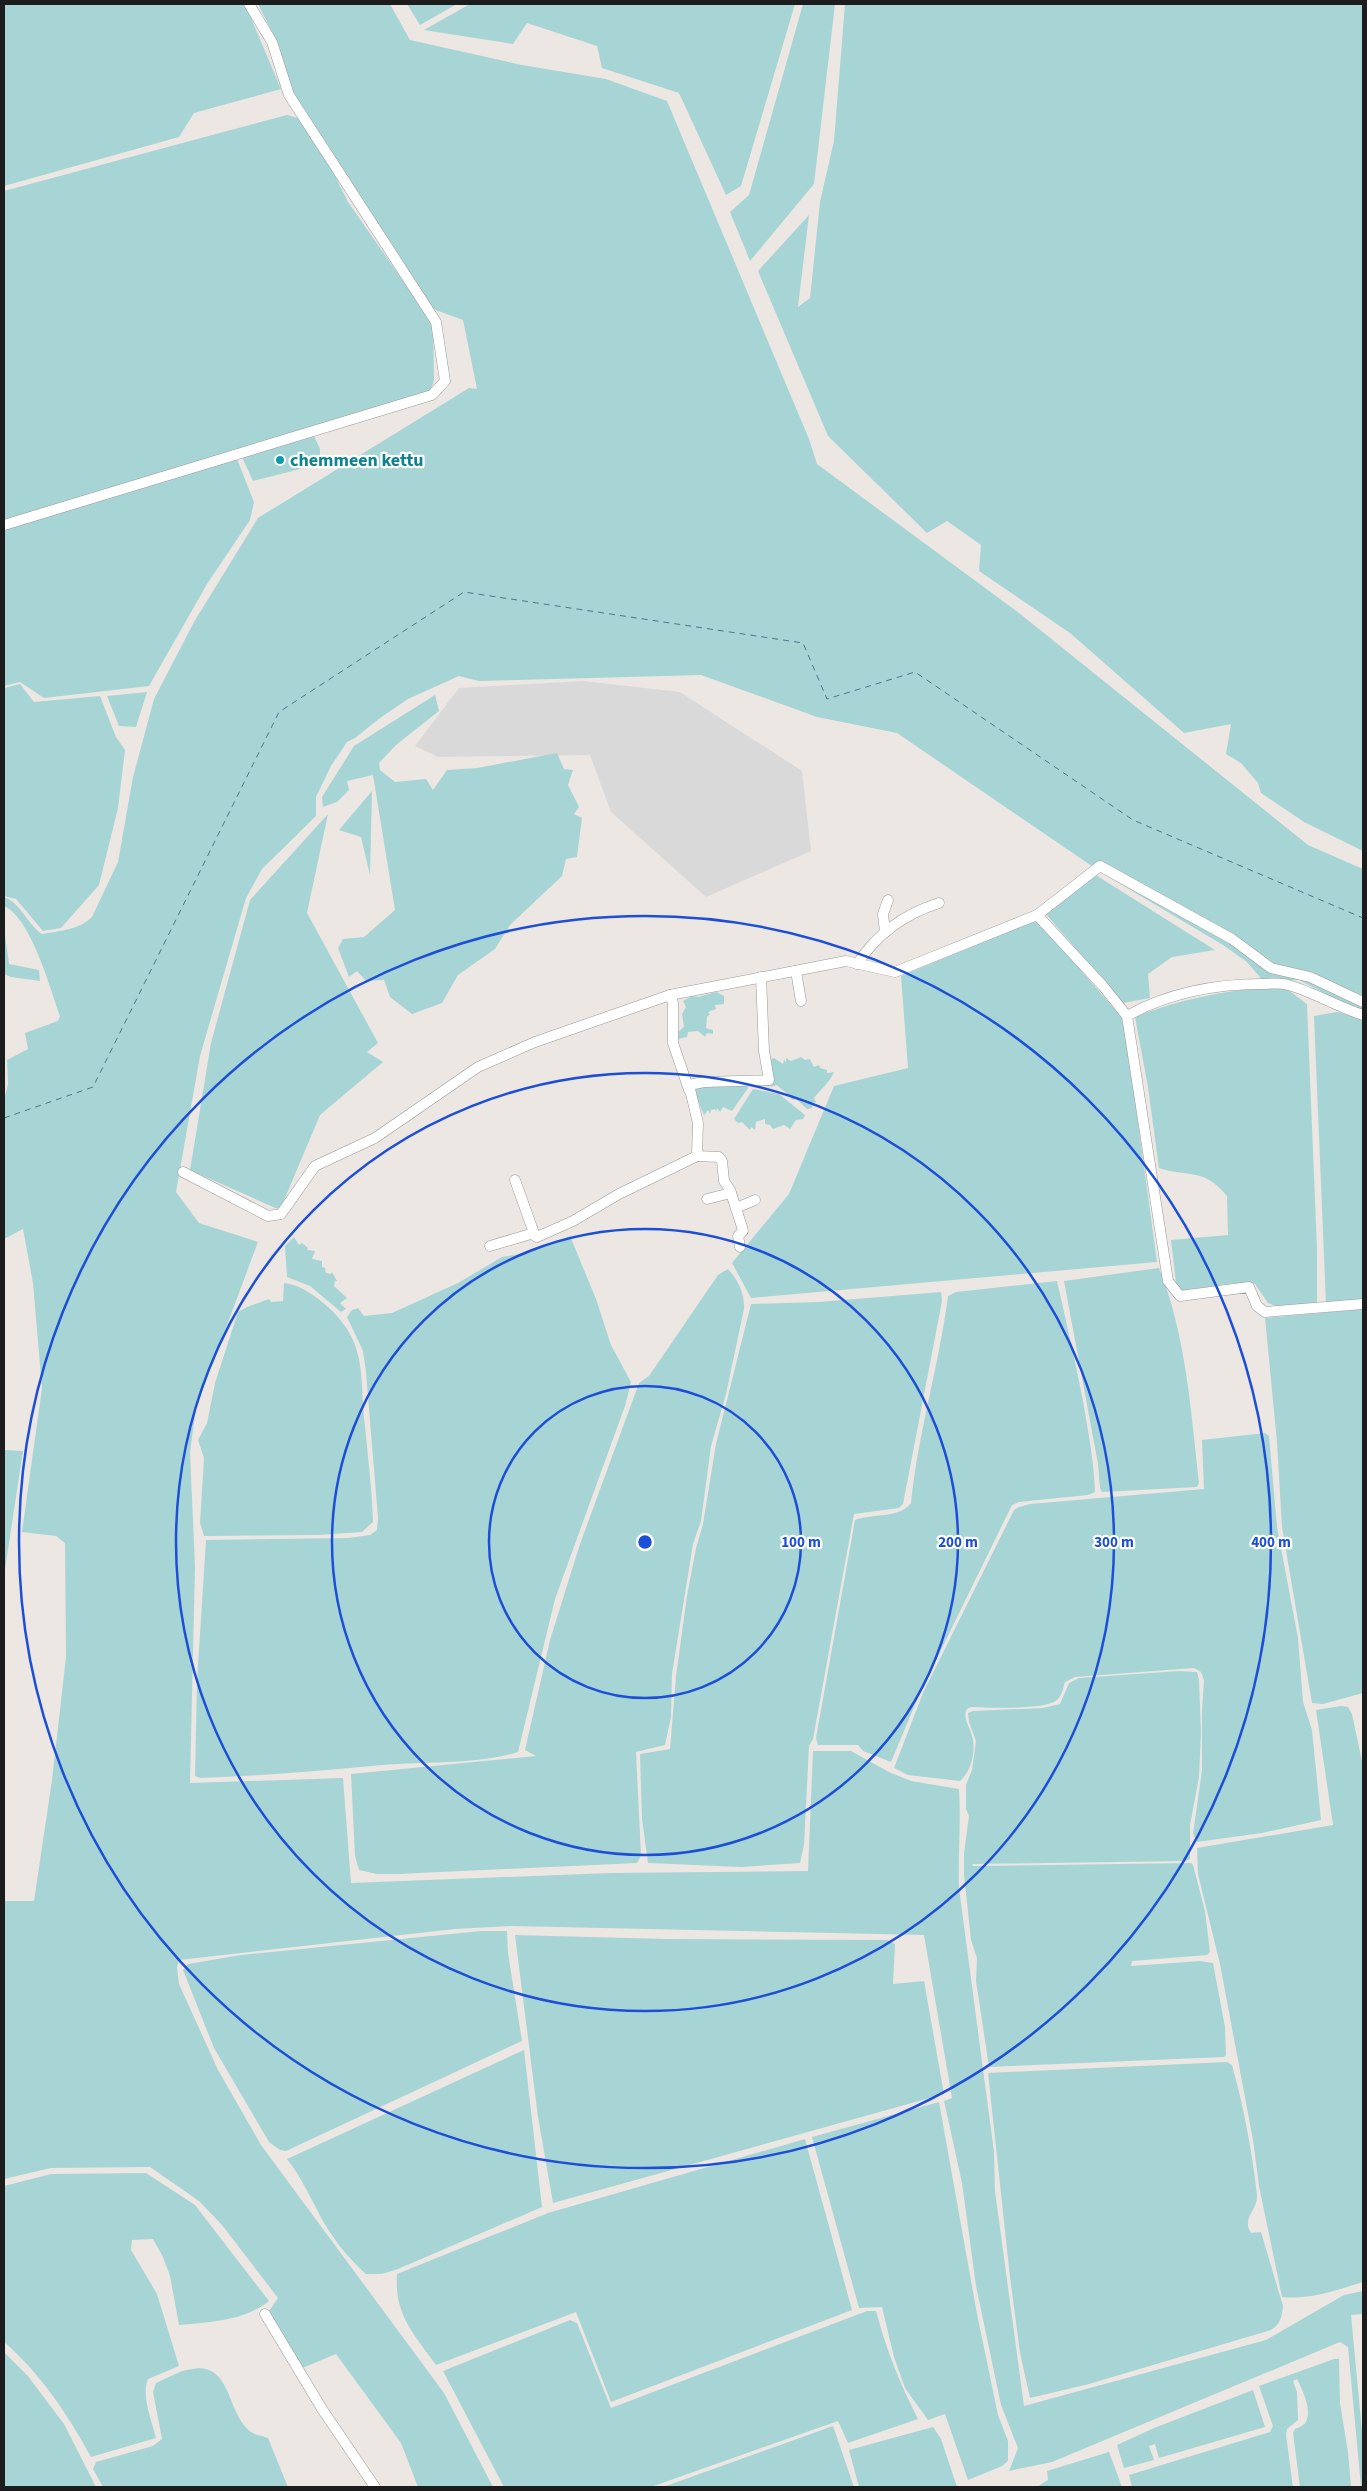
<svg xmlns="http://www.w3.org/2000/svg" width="1367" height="2491" viewBox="0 0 1367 2491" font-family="'Source Sans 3',sans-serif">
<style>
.residential{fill:#dad9d9}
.water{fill:#a7d5d5}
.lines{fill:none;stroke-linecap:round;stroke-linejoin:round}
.ferry{stroke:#49788b;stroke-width:1;stroke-dasharray:6 5;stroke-linecap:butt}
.minor-casing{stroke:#999;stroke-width:11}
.minor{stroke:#fff;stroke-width:10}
.ring{fill:none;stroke:#1d4ed8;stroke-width:2.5}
.culture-dot{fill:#0f9aa8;stroke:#fff;stroke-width:2}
.labels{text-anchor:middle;stroke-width:4.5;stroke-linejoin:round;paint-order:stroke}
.culture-label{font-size:18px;font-weight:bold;fill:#0d838f;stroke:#fff;text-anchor:start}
.centre{fill:#1d4ed8;stroke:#fff;stroke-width:2.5}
.ring-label{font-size:15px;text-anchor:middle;font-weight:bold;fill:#1d4ed8;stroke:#fff;stroke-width:4.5;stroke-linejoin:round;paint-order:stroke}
</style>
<rect width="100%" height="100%" fill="#ece7e3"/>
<polygon class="residential" points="583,681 680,692 802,771 811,851 706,897 611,812 590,755 438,757 415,746 459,688"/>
<g class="water">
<polygon points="4,4 245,4 281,89 194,113 179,137 4,186"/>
<path d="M 258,4 L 390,4 L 410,40 L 522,65 L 606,79 L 667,101 L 809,439 L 817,464 L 1019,613 L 1308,845 L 1363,869 L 1363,1011 L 1351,1007 L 1299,980 L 1264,982 L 1247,962 L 1223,945 L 1102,873 L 897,733 L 817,717 L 701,675 L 479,681 L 459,676 L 408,699 L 380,718 L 355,738 L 347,742 L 331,766 L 316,797 L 316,816 L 262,869 L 246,898 L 200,1056 L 176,1192 L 199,1223 L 258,1242 L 196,1408 L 190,1452 L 195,1567 L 190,1783 L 343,1778 L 351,1883 L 610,1873 L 808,1871 L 813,1751 L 851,1751 L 889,1772 L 911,1781 L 959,1789 C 961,1822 958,1854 959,1888 L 994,2152 L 995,2191 L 1024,2406 L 1266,2340 L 1344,2295 L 1363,2291 L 1363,2314 L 1351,2315 L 1363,2442 L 1363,2487 L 1361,2487 L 1348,2347 L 1340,2342 L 1052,2462 L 1009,2471 L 1018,2448 L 1001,2405 L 976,2286 L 962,2183 L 944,2101 L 952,2098 L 924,1935 L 511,1926 L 455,1929 L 179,1960 L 177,1967 L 179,1984 L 218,2070 L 261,2145 L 444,2393 L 493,2487 L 418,2487 L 401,2443 L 336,2354 L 300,2369 L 269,2311 L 278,2298 L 222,2225 L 199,2201 L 150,2167 L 51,2168 L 4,2179 L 4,1901 L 34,1901 L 52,1780 L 66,1657 L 65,1543 L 56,1536 L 22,1532 L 42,1388 L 33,1283 L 23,1229 L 4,1239 L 4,1100 L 8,1084 L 7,1060 L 28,1049 L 25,1033 L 58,1021 L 60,1016 C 50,988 31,918 4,906 L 4,897 C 21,903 28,925 42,934 C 59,931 79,930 92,917 L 118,862 L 133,777 L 154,699 L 194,622 L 258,518 L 469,388 L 477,389 L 463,320 L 433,309 L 289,88 L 279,46 Z"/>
<polygon points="407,4 457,4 420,25"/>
<polygon points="470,4 795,4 741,186 726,195 679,93 602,68 597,46 527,23 513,44 424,30"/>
<polygon points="803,4 835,4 814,184 750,261 730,212 749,195"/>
<polygon points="845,4 1363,4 1363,851 1304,822 1261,793 1258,783 1241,763 1226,754 1231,724 1184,733 1070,633 979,571 981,545 947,521 927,533 828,436 758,271 809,215 798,307 810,298 820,202 834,141"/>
<polygon points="287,115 301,119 326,158 348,202 433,324 434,380 430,392 4,521 4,191"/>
<polygon points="313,434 320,449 320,460 304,468 253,481 242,457"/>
<polygon points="237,459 254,502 250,520 207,584 149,686 44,698 20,682 4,686 4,528"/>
<polygon points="20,684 34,702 100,696 116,737 125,750 118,808 99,885 61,928 43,931 16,899 4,896 4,688"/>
<polygon points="147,692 136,727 119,726 107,696"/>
<polygon points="435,695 439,711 396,745 379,763 380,770 395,782 426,779 433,790 447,770 477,768 557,753 564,769 573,770 568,785 579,807 574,814 582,818 577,857 566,859 562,876 510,925 495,949 458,975 442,1003 412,1014 390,997 384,980 366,981 357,971 349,977 338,948 343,939 364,937 395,910 373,775 347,781 349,790 337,802 323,807 322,797 354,746"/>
<polygon points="372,791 370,875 361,837 339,830"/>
<polygon points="328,814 307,913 378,1043 367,1052 383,1062 320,1115 280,1210 190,1170 211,1043 250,900"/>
<polygon points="1094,874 1215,950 1172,957 1148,974 1150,998 1123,1003 1044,912"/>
<polygon points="1037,920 1124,1020 1157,1262 751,1298 732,1263 789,1194 834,1086 908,1068 901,976"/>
<polygon points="4,927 9,964 39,970 40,981 11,977 4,974"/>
<path d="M 1268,987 L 1287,989 L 1307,1004 L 1317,1249 L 1317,1304 L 1276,1306 L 1268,1303 L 1255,1284 C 1230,1280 1207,1289 1181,1290 L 1176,1283 L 1171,1240 L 1228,1235 L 1227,1196 C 1203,1167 1190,1178 1159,1168 L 1148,1087 L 1135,1017 C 1177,1000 1222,991 1268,987 Z"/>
<polygon points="716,992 724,996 724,1004 715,1005 716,1009 708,1012 710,1014 707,1017 706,1028 713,1030 713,1034 707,1033 705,1037 698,1031 688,1032 687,1037 678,1039 679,1031 684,1027 682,1014 686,1007 683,1001 692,996 698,997"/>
<polygon points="1337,1012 1363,1019 1363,1300 1326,1304 1314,1016"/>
<path d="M 801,1057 L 805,1060 L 810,1059 L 814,1067 L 819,1065 L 820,1068 L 827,1070 L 827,1073 L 834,1072 C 830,1082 820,1090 814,1098 L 816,1102 L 813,1103 L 812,1108 L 807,1109 L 796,1099 L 792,1100 C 788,1092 782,1091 777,1085 L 770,1087 L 771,1082 L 768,1088 L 767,1085 L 769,1060 L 774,1058 L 783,1064 L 784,1060 L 786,1062 L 786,1058 L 791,1061 Z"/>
<polygon points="744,1081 748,1088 732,1111 723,1107 720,1112 717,1108 716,1112 715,1109 711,1110 710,1114 708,1110 704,1115 693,1089 698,1085"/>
<polygon points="753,1089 779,1094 805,1115 803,1119 796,1120 790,1129 784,1125 773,1129 770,1125 765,1124 765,1119 756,1122 755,1130 751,1127 750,1130 742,1122 738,1123 734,1119"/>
<path d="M 570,1236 L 596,1299 L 611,1345 L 631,1382 L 625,1406 L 555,1599 L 518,1752 C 475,1765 426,1761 382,1765 C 321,1771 261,1776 200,1778 L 195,1776 L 197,1681 L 206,1540 L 349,1538 L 370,1535 L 377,1530 L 378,1518 L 366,1372 L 363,1351 L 347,1317 L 352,1310 L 358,1308 L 364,1316 L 392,1313 L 458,1283 L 502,1257 L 526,1253 Z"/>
<polygon points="294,1237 299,1245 302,1243 308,1248 307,1250 315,1251 312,1259 322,1261 322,1267 325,1268 326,1273 331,1274 332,1272 337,1281 335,1281 334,1286 347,1298 340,1303 346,1309 341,1312 310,1286 287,1277 285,1246"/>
<path d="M 1159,1268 C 1186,1335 1191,1411 1199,1483 L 1197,1487 L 1102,1492 L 1100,1488 L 1098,1464 L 1064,1281 Z"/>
<path d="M 728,1269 C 738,1280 745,1294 744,1309 L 726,1394 L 711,1446 L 701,1521 L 693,1544 L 672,1674 L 671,1717 L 665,1745 L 636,1752 L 641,1856 L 637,1863 L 398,1874 L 377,1874 L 359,1870 L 355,1856 L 351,1774 L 536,1756 L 525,1750 L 550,1640 L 580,1544 L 639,1383 L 649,1376 L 718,1275 Z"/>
<path d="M 1057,1281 C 1066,1321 1075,1360 1083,1401 C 1088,1431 1094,1461 1095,1492 L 1088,1495 L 1019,1502 L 1012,1505 L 919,1695 L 891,1762 L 863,1751 L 858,1745 L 818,1745 L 816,1738 L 855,1520 C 873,1513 899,1519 911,1503 C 918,1433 939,1366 948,1296 L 956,1292 Z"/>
<path d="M 284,1283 C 300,1285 309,1292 321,1301 C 369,1340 359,1372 365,1426 C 368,1458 372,1489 373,1522 L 362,1532 L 319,1535 L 204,1536 L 200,1523 L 204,1458 L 198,1440 L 207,1423 L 215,1383 L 238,1312 L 247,1307 L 269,1299 L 271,1302 L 283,1301 Z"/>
<polygon points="941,1292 942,1301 903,1504 899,1508 854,1514 813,1739 809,1746 804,1845 800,1863 741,1867 648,1863 642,1819 640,1754 670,1749 676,1676 687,1596 696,1548 703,1524 716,1444 751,1304 819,1302"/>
<polygon points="1363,1309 1363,1693 1323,1704 1312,1703 1282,1527 1277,1442 1265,1318"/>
<path d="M 1265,1433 L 1269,1436 L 1277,1527 L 1298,1638 L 1303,1702 L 1312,1730 L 1321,1820 L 1262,1833 L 1197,1842 L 1193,1834 L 1202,1770 L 1202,1710 L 1204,1680 L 1201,1672 L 1194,1668 L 1075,1677 L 1065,1682 C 1063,1689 1062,1695 1057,1700 C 1045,1710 988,1708 971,1707 L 967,1709 C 962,1719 970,1726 972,1736 C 976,1750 972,1771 960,1781 L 908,1775 L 894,1768 L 923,1693 L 1014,1510 L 1019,1507 L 1030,1504 L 1204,1489 L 1202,1440 Z"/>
<polygon points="4,1450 23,1451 4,1576"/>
<polygon points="1179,1671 1197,1672 1199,1680 1201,1733 1199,1777 1190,1825 1190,1859 1185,1861 972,1864 973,1866 1191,1863 1193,1865 1205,1911 1210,1952 1207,1955 1132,1961 1131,1966 1200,1961 1213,1963 1225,2027 1226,2055 1224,2057 989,2067 976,1981 977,1958 971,1940 964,1875 964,1853 969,1816 966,1809 966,1785 972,1770 976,1741 969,1722 968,1713 973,1711 1043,1708 1060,1704 1069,1683 1079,1678"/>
<path d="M 1341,1706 L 1348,1707 L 1352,1714 L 1363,1766 L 1363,2282 C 1337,2290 1310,2300 1282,2297 L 1259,2186 L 1253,2140 L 1220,1964 L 1198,1874 L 1197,1848 L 1333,1825 L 1316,1710 Z"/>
<polygon points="481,1931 507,1931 508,1953 522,2041 286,2151 280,2150 269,2142 214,2048 183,1970 188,1964 241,1955"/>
<polygon points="515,1935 667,1939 888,1940 895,1944 893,1984 924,1981 944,2094 553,2203 538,2117"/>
<path d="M 524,2050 L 542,2207 L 398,2269 L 382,2274 L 366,2274 C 351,2261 337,2244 326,2226 C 313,2204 303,2179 287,2159 Z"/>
<path d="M 1227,2062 L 1232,2065 C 1244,2108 1252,2151 1257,2195 C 1258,2211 1241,2218 1251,2233 L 1261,2232 L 1283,2306 C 1282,2318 1280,2324 1271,2330 L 1089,2384 L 1030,2398 L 1020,2353 L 1010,2277 L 988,2073 Z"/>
<polygon points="939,2102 977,2314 998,2415 1008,2441 1008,2461 1002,2466 968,2480 945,2414 928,2420 905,2388 894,2357 882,2307 859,2308 812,2137"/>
<path d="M 805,2139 L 852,2310 L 611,2402 L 576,2312 L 436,2365 C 414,2334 394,2315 397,2274 L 548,2213 Z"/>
<path d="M 146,2173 L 195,2205 L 269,2301 C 244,2321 209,2322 179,2325 L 170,2276 L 163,2257 L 153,2239 L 132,2240 L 131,2250 L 157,2294 L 179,2366 L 148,2379 C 141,2396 152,2421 156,2438 L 91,2457 C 68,2415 41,2374 4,2342 L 4,2186 L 51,2174 Z"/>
<path d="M 867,2311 L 876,2311 C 886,2349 900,2384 918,2419 L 848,2443 L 838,2421 L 651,2487 L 504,2487 L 443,2371 L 570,2320 L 577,2323 L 611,2408 Z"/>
<polygon points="4,2352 27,2375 64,2424 96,2487 4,2487"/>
<path d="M 1334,2359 L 1339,2359 L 1340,2403 L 1348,2452 L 1351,2487 L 1300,2487 L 1293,2433 L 1295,2429 C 1300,2427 1306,2425 1307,2419 C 1311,2408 1302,2389 1297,2379 L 1293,2381 L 1297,2392 L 1298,2420 L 1287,2429 L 1286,2435 L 1293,2487 L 1132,2487 L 1129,2475 L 1270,2432 L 1273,2426 L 1259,2386 Z"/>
<path d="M 198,2368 C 233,2368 227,2417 253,2433 C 256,2435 263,2436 268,2438 L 288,2487 L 103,2487 L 93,2469 L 96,2462 L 153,2446 L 162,2439 L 153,2392 L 156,2383 L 182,2371 Z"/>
<polygon points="1253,2390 1265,2427 1159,2458 1155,2444 1149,2446 1154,2460 1124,2468 1117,2445 1154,2428"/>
<polygon points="833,2426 854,2487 663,2487"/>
<polygon points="933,2427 941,2439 957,2487 859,2487 849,2450"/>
<polygon points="1109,2452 1122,2487 1037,2487 1048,2480 1047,2471"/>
</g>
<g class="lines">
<polyline class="ferry" points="4,1118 93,1087 279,712 464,592 803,643 827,699 915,672 1133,820 1363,918"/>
<defs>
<g id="minor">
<polyline points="4,525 432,395 445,381 436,322 289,95 272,42 249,4"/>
<polyline points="1037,915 1100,866 1232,939 1271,968 1310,977 1363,1002"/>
<polyline points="885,932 883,914 888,900"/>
<path d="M 857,964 C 877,934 904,914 939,903"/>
<polyline points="796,971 801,1001"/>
<polyline points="670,995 673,1003 673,1043 689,1090"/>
<path d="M 1127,1016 C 1167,993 1216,984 1261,984 C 1270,984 1280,982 1288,985 C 1314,992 1337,1007 1363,1015"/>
<polyline points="697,1156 719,1157 722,1161 724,1181 730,1190 742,1227 743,1231 738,1236 740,1247"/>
<polyline points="183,1172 268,1216 281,1214 315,1166 375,1138 478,1067 535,1042 670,995 846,961 895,972 1037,915 1103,986 1127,1016 1168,1281 1180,1296 1249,1287 1257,1306 1265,1312 1363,1304"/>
<polyline points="515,1180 535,1236 537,1237 573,1221 619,1194 697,1156 698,1123 689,1085 704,1082 769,1080 764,1051 761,977"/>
<polyline points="707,1199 731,1193"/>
<polyline points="736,1208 755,1200"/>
<polyline points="490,1246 534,1233"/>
<polyline points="265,2314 322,2409 375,2487"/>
</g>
</defs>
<use href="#minor" class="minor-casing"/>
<use href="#minor" class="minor"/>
</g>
<g class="ring">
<circle cx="645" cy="1542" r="156"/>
<circle cx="645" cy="1542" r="313"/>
<circle cx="645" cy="1542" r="469"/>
<circle cx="645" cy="1542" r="626"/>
</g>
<circle class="culture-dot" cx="280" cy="460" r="5"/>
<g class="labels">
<g class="culture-label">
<text x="290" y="466">chemmeen kettu</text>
</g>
</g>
<circle cx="645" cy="1542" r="8" class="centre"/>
<g class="ring-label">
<text x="801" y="1547">100 m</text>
<text x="958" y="1547">200 m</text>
<text x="1114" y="1547">300 m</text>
<text x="1271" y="1547">400 m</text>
</g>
<rect width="1367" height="2491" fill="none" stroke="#1c1c1c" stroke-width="10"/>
</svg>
